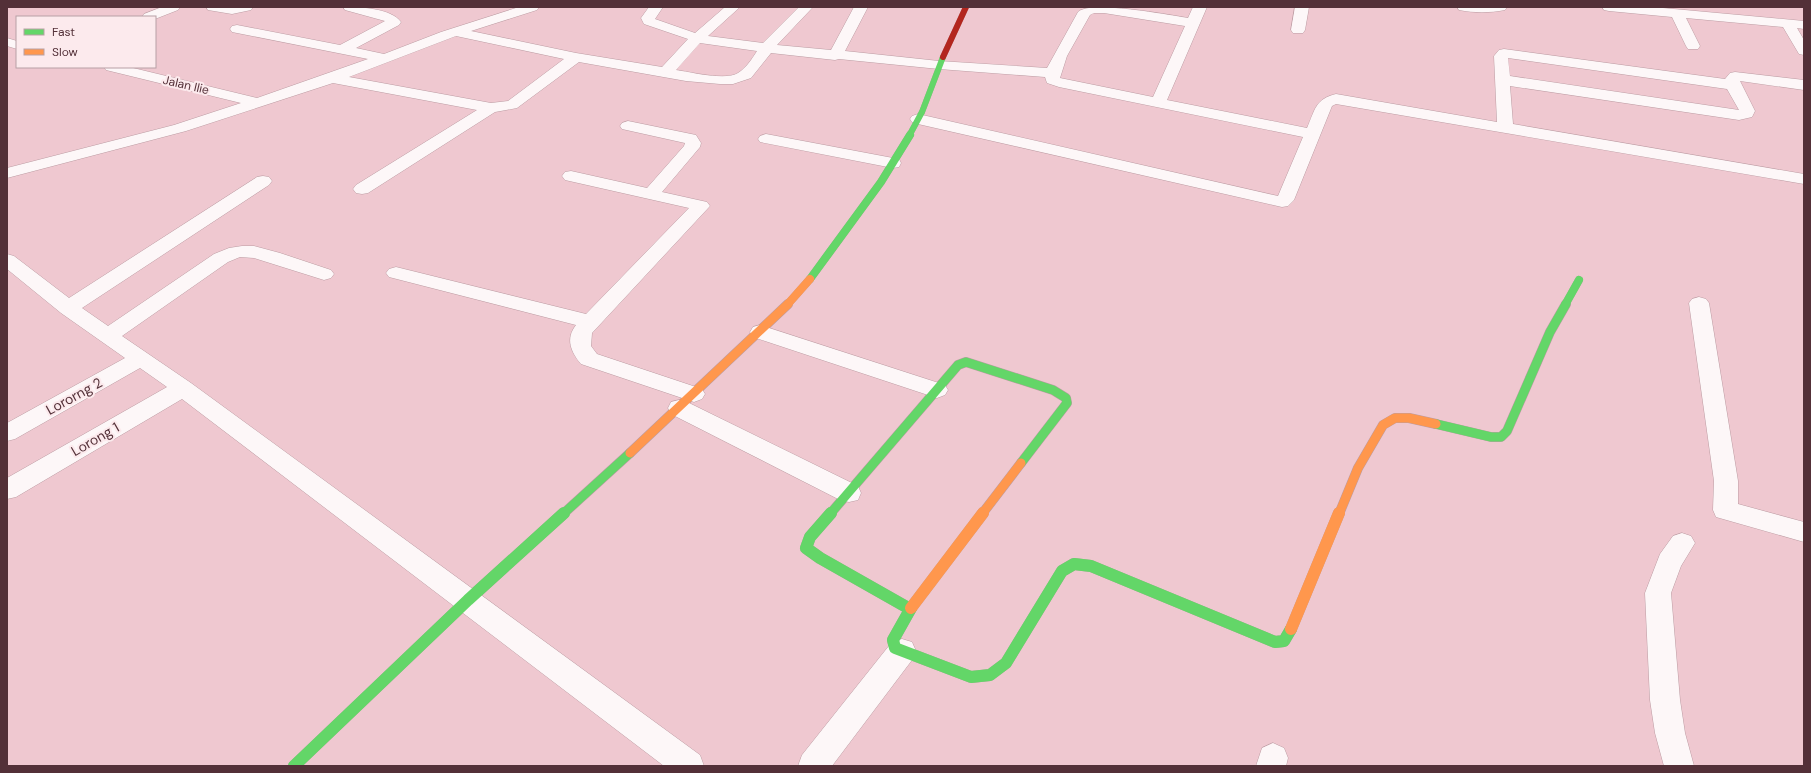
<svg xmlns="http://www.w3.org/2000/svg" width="1811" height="773" viewBox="0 0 1811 773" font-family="'DM Sans',sans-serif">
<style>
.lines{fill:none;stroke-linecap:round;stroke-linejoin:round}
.street-casing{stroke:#bc9ca3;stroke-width:1}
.fast-far3-casing{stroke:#bc9ca3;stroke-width:6}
.fast-far2-casing{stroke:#bc9ca3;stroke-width:8}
.fast-far1-casing{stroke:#bc9ca3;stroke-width:10}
.fast-casing{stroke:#bc9ca3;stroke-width:12}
.slow-far2-casing{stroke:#bc9ca3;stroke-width:8}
.slow-far1-casing{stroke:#bc9ca3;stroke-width:10}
.slow-casing{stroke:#bc9ca3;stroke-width:12}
.jam-casing{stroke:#bc9ca3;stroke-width:6}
.street{fill:#fdf7f8;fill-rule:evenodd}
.fast-far3{stroke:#63d668;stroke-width:6}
.fast-far2{stroke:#63d668;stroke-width:8}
.fast-far1{stroke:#63d668;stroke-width:9}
.fast{stroke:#63d668;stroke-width:12}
.slow-far2{stroke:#ff974d;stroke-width:8}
.slow-far1{stroke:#ff974d;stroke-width:9}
.slow{stroke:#ff974d;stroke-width:12}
.jam{stroke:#b3261e;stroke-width:6}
.labels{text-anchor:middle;stroke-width:4;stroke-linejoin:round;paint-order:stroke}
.far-street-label{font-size:12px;fill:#533038;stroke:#fceaed}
.street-label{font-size:14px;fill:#533038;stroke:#fceaed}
</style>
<rect width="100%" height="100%" fill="#efc8d0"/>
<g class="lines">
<defs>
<g id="street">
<polygon points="162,7 180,7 178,10 155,19 155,17 142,17 144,14"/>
<polygon points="206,7 253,7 251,10 232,14 208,10"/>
<path d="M 343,7 C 359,7 391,8 401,22 L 399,25 L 356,48 L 384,54 L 441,32 L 519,7 L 539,7 L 537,10 L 471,31 L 576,53 L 662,67 L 688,39 L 644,24 L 641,18 L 649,7 L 663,7 L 655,19 L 695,33 L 725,7 L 740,7 L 708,36 L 763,43 L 799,7 L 813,7 L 777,45 L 831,50 L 854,7 L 868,7 L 845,51 L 939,61 L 1047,68 L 1078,12 C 1088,0 1171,15 1188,18 L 1193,7 L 1207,7 L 1167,100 L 1307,128 C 1315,110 1315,99 1336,94 L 1497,122 L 1494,56 L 1499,50 L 1504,49 L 1725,79 L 1730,73 L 1735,72 L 1804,80 L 1804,90 L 1740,81 L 1755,111 L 1752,117 L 1739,120 L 1510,86 L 1513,124 L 1804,174 L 1804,184 L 1336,104 L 1332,106 L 1294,200 L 1288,206 L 1282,207 L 918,124 L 912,122 L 910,119 L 912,116 L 918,114 L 1278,196 L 1303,137 L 1059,87 L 1047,83 L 1045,77 L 939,69 L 839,59 L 835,60 L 771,53 L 751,78 L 733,84 L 720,84 L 686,81 L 579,62 L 517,108 L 495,112 L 368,193 L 362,194 L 356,193 L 353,189 L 356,185 L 477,110 L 333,83 L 186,131 L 7,178 L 7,168 L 174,125 L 241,103 L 106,70 L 104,67 L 129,67 L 257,98 L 368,59 L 237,33 L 232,32 L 230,29 L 232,26 L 237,25 L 340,45 L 385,21 L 345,10 ZM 1094,13 L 1104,13 L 1185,26 L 1153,97 L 1060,78 L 1067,56 L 1090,15 ZM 456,36 L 564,59 L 508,101 L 491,103 L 349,77 ZM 700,43 L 757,51 C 752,59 746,68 738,73 C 726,81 690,72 676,70 ZM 1508,58 L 1727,89 L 1739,110 L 1510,76 Z"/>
<polygon points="1295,7 1309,7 1305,30 1303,33 1293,33 1291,30"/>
<path d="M 1457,7 L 1507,7 L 1505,10 C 1490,13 1474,13 1459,10 Z"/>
<polygon points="1602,7 1652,7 1804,21 1804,29 1797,28 1804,40 1804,55 1799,54 1783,27 1686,18 1700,46 1698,49 1688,49 1686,46 1672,17 1609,11 1604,10"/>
<polygon points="7,38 17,41 17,49 7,46"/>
<path d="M 628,121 L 696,135 L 701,143 L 700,147 L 662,192 L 707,202 L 710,206 L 592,333 L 591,346 L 597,354 L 702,389 L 705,394 L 702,399 L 694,402 L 581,364 C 571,352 565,339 576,325 L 389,277 L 386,273 L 389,269 L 396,267 L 586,314 L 689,208 L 565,180 L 562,176 L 565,172 L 571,171 L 647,188 L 684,146 L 685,143 L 622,129 L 620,126 L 622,123 Z"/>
<polygon points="766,134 893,158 899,159 901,163 899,167 893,168 760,142 758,139 760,136"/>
<polygon points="263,176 269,177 272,181 269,185 82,308 108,326 214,254 229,248 242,246 254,246 280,253 331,270 334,274 331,278 324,280 254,258 240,257 228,262 122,336 191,383 700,755 704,766 664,766 182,399 16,497 7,499 7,478 167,387 140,368 15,439 7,441 7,423 125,358 61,313 7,269 7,254 14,256 69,298 257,177"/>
<polygon points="1699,297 1706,299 1709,303 1738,481 1738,504 1804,522 1804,542 1716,517 1713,510 1714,481 1689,303 1692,299"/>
<polygon points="760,325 945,385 948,390 945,395 937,398 753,337 750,332 753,327"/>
<polygon points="679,400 687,402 858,486 861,493 858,500 849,502 840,500 671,414 668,408 671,402"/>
<polygon points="1682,533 1691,536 1695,543 1681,566 1671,593 1680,700 1685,733 1694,766 1664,766 1655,733 1650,700 1645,593 1660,554 1673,536"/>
<polygon points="902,639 912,642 916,651 912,660 832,766 798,766 802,755 892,642"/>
<polygon points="1273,743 1284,748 1288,758 1286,766 1256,766 1262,748"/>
</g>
<polyline id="fast-far3" points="909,136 922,112 943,57"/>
<g id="fast-far2">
<polyline points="810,279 881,182 910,135"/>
<polyline points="1565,305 1579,280"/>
</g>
<g id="fast-far1">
<polyline points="1436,424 1491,437 1501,437 1507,431 1550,332 1566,304"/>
<polyline points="563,514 630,453"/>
<polyline points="830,514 958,365 966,362 1053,390 1066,398 1067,403 1021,463"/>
</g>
<g id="fast">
<polyline points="831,513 810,537 806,548 820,558 910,609"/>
<polyline points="911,608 893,640 895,648 971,677 990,675 1006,663 1062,571 1074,564 1091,566 1275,642 1284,641 1291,629"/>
<polyline points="294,766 468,600 564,513"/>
</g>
<polyline id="slow-far2" points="787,305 810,279"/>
<g id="slow-far1">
<polyline points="630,453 788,304"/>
<polyline points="982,514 1021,463"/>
<polyline points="1339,514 1358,468 1383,425 1395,418 1409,418 1436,424"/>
</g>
<g id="slow">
<polyline points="911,608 983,513"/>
<polyline points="1291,629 1339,513"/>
</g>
<polyline id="jam" points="943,57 966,7"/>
</defs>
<use href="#street" class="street-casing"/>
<use href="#fast-far3" class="fast-far3-casing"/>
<use href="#fast-far2" class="fast-far2-casing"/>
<use href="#fast-far1" class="fast-far1-casing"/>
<use href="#fast" class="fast-casing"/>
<use href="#slow-far2" class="slow-far2-casing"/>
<use href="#slow-far1" class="slow-far1-casing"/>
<use href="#slow" class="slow-casing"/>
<use href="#jam" class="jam-casing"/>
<use href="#street" class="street"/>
<use href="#fast-far3" class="fast-far3"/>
<use href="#fast-far2" class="fast-far2"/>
<use href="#fast-far1" class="fast-far1"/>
<use href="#fast" class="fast"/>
<use href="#slow-far2" class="slow-far2"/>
<use href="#slow-far1" class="slow-far1"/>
<use href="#slow" class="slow"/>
<use href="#jam" class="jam"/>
</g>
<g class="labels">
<g class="far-street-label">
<text transform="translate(186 85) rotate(13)" y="4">Jalan Ilie</text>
</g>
<g class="street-label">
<text transform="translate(74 396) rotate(-29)" y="5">Lororng 2</text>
<text transform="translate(95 439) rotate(-30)" y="5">Lorong 1</text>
</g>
</g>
<rect width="1811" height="773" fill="none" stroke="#533038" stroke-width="16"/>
<rect x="16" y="16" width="140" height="52" fill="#fceaed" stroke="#b8a0a5"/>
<rect x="24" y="29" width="20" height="6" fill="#63d668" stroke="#b8a0a5"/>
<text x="52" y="36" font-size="12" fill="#533038">Fast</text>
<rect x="24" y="49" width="20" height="6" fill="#ff974d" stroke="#b8a0a5"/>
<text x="52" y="56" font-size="12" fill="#533038">Slow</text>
</svg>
